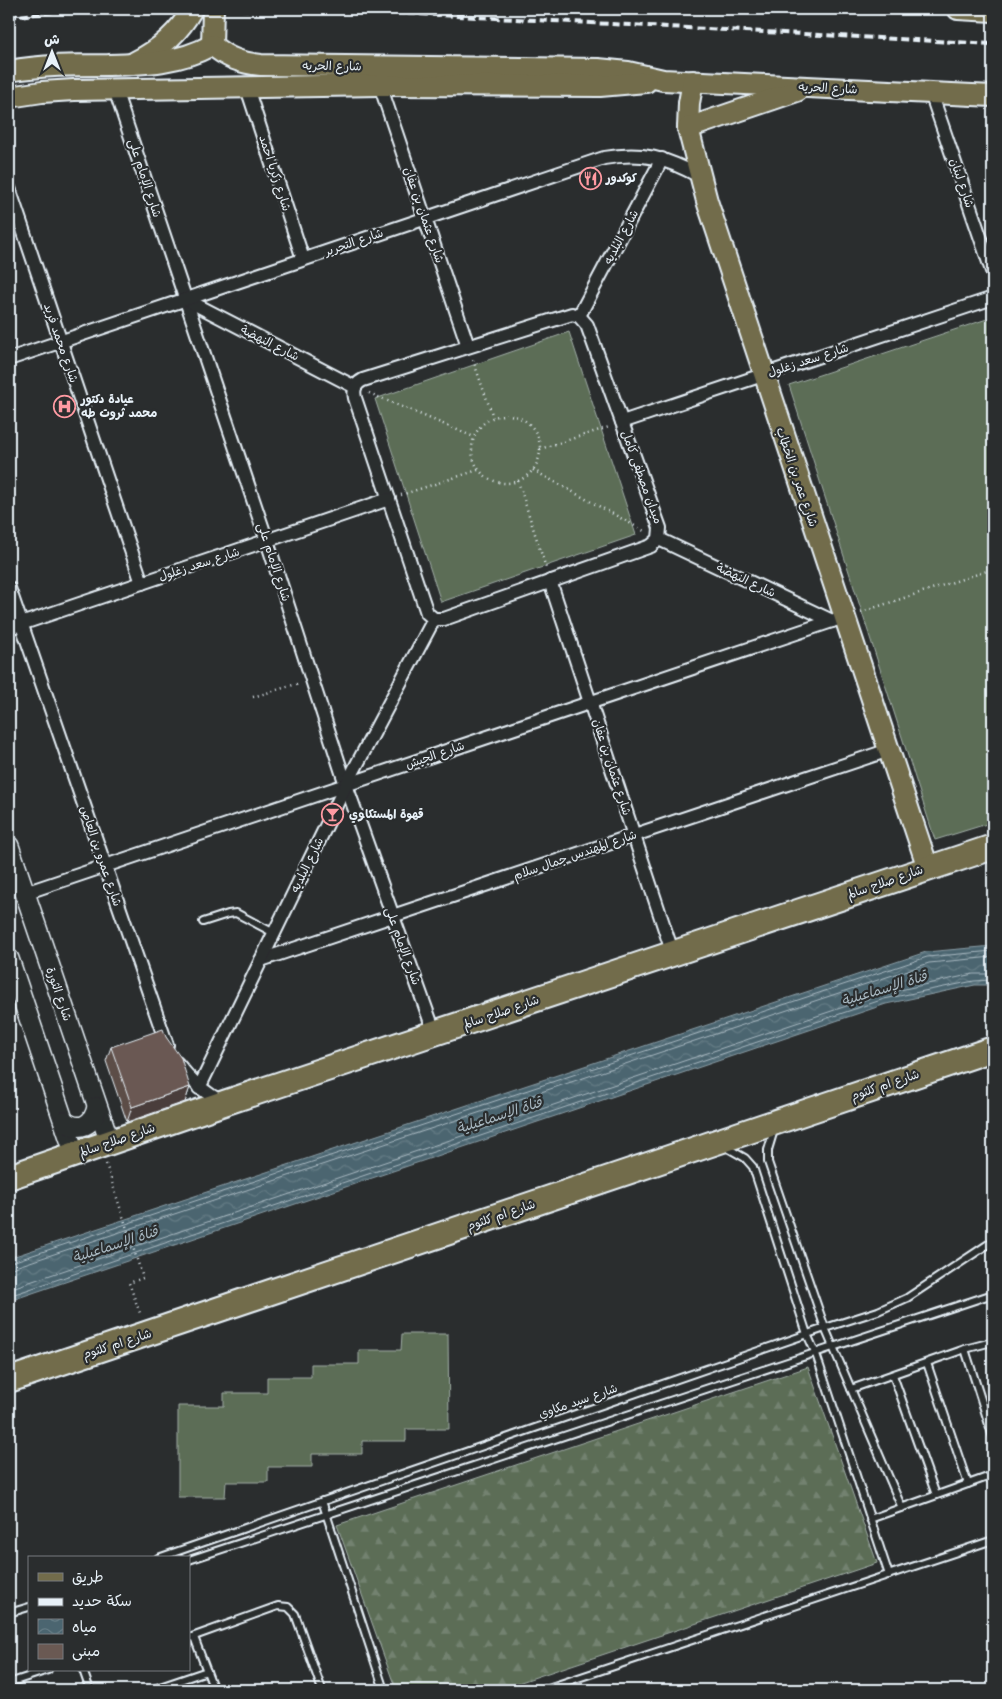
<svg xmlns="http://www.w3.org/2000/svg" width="1002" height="1699" viewBox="0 0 1002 1699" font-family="'Playpen Sans','Playpen Sans Arabic',sans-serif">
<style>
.grass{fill:#5c6d57;stroke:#a2afa8}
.forest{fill:url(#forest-firs);stroke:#a2afa8}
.water{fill:url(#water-waves);stroke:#8a9da6}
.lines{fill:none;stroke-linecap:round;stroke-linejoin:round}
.shore{stroke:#a9b9c2;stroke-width:1}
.lane-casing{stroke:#e8f1f8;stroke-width:10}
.street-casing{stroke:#e8f1f8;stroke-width:16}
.secondary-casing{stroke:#e8f1f8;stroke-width:22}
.primary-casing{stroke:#e8f1f8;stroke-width:24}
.highway-casing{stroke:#e8f1f8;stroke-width:28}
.path{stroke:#e8f1f8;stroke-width:2.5;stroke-dasharray:1 4;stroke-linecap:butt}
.lane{stroke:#2a2d2e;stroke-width:6}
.street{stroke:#2a2d2e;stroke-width:12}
.secondary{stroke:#2a2d2e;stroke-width:19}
.primary{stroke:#726c4b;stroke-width:20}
.highway{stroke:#726c4b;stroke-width:24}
.rail{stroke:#e8f1f8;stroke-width:4;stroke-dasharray:8 4;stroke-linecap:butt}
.wall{fill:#5b4d47;stroke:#e8f1f8}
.shaded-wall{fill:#4a3e3a;stroke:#e8f1f8}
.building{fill:#6a5953;stroke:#e8f1f8}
.labels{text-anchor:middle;stroke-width:4.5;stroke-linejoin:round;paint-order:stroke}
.street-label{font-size:12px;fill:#e8f1f8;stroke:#2a2d2e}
.poi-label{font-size:12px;font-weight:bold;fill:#e8f1f8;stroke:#2a2d2e;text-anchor:start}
.water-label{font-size:14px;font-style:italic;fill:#a9b9c2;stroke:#2a2d2e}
</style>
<defs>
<pattern id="forest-firs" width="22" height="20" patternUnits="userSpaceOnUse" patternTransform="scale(1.25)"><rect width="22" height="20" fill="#5c6d57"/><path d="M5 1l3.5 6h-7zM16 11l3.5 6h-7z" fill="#738270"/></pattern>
<pattern id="water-waves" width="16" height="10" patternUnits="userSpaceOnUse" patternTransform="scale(1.25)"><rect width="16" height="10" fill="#4b6570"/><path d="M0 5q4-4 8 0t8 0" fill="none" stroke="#657c85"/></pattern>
</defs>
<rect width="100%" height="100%" fill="#2a2d2e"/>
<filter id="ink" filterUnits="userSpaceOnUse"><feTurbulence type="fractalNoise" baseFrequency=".02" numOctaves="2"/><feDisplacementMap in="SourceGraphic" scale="10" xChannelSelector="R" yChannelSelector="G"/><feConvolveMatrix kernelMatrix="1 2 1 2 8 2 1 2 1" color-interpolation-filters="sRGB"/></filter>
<g filter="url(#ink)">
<g class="grass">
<polygon points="993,317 993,822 935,840 789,385"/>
<polygon points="569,332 636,535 441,602 375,399"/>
<polygon points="402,1334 448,1334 449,1429 406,1429 406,1441 362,1441 362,1454 312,1454 312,1467 268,1467 268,1482 226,1482 225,1497 178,1497 178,1406 224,1406 224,1393 267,1393 267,1377 311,1377 311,1364 359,1364 359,1350 401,1350"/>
</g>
<polygon class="forest" points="808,1367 877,1563 497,1690 396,1690 337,1525"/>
<polygon class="water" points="993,946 993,985 975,985 886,1004 9,1301 9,1258 926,952"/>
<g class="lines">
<g class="shore">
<polyline points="9,1263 927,957 993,951"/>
<polyline points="9,1269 929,963 993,957"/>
<polyline points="9,1289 882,994 973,974 993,974"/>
<polyline points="9,1296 884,999 974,981 993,980"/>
</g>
<defs>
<g id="lane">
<polyline points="203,922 228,914 236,913 274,933"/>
<polyline points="774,1130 768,1150 768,1162 825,1328 902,1508"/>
<polyline points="724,1146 745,1158 753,1167 807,1334 816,1354 889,1575"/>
<polyline points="965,1349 993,1437"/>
<polyline points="927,1363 968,1484"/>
<polyline points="893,1375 936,1495"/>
<polyline points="851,1389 965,1349 988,1343 993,1343"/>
<polyline points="322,1501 384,1690"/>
<polyline points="870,1519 993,1475"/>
<polyline points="158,1558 825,1328 878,1311 907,1298 993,1241"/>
<polyline points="189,1560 993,1294"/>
<polyline points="9,1613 29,1607"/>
<polyline points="194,1637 214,1690"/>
<polyline points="189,1638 278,1606 288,1607 295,1614 322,1690"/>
<polyline points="83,1670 90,1690"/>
<polyline points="9,1683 48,1670"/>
<polyline points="151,1690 207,1671"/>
<polyline points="542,1690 993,1540"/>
</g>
<g id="street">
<polyline points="380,85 468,346"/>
<polyline points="247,88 303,259"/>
<polyline points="115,90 267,541 346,785 435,1034"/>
<polyline points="931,93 993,274"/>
<polyline points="9,188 142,583"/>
<polyline points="185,299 355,387"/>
<path d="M 572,314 L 579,316 L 587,325 L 660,528 L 659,539 L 651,546 L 444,619 L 434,619 L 427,613 L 355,398 C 353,389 355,384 363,380 Z"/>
<polyline points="579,316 662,159"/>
<path d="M 9,359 L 604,158 C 642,151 666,158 699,176"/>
<polyline points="622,422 993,298"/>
<polyline points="659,539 832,621"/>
<polyline points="550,581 673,954"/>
<polyline points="9,588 167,1045"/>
<polyline points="9,628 389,499"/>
<polyline points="25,893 844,617"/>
<polyline points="261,960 889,750"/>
<path d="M 177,1063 C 190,1080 204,1093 224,1103"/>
<polyline points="199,1088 346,785 434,619"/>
</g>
<g id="secondary">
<polyline points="9,846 110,1143"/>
<polyline points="9,959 75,1155"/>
<path d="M 64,1121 C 79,1132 93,1126 97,1107"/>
</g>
<g id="primary">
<polyline points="958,9 993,11"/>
<path d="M 212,45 C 227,58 241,63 261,65 L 598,69 L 628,72 L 663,80 L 993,96"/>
<polyline points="212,45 213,9"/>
<path d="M 135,62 C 159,50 179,33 192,9"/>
<path d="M 9,71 C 42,65 75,65 108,65 C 145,64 179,63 212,45"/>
<polyline points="693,81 689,103 688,128 707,201 928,868"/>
<polyline points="9,97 42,92 74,90 380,85 600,86 646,82"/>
<polyline points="688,128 797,91"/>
</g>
<g id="highway">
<polyline points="9,1177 224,1103 993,847"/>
<polyline points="9,1380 993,1049"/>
</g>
</defs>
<use href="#lane" class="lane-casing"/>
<use href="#street" class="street-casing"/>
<use href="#secondary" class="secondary-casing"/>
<use href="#primary" class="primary-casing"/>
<use href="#highway" class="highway-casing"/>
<g class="path">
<polyline points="473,360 493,417"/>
<polyline points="369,393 474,437"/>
<circle cx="506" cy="449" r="34"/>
<polyline points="540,449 609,427"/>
<polyline points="533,470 646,532"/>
<polyline points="518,481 546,568"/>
<polyline points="401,495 478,470"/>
<polyline points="861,612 993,569"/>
<polyline points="253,697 300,683"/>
<polyline points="990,1069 993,1077"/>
<polyline points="106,1164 143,1278 129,1283 141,1316"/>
</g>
<use href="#lane" class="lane"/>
<use href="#street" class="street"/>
<use href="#secondary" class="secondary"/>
<use href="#primary" class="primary"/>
<use href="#highway" class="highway"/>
<g class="rail">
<polyline points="228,9 343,10 993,44"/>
<polyline points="9,17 62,11 141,9"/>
</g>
</g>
<polygon class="wall" points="166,1037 190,1087 185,1102 127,1122 106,1061 111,1047"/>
<polygon class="shaded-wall" points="190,1087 185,1102 127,1122 132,1107"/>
<polygon class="building" points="163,1029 166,1037 181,1058 190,1087 132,1107 111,1047"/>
</g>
<defs>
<symbol id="restaurant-ring" viewBox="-11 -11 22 22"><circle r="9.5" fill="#2a2d2e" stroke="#ff9aa2" stroke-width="1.5"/><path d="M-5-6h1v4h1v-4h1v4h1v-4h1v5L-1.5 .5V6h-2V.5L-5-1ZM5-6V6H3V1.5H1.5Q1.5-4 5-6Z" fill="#ff9aa2"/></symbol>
<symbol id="hospital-ring" viewBox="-11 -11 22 22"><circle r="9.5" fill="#2a2d2e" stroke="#ff9aa2" stroke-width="1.5"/><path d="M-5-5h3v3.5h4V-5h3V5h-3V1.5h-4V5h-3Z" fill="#ff9aa2"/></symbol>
<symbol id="bar-ring" viewBox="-11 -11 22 22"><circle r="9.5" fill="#2a2d2e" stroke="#ff9aa2" stroke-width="1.5"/><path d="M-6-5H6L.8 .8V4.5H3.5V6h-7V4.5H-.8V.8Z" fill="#ff9aa2"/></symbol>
</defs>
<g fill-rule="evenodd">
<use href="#restaurant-ring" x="578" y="166" width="25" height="25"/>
<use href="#hospital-ring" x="52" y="394" width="25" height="25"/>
<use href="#bar-ring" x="320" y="802" width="25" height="25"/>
</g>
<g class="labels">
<g class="street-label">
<text transform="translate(332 66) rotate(1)" y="4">شارع الحريه</text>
<text transform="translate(828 88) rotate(3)" y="4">شارع الحريه</text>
<text transform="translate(275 173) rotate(72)" y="4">شارع زكريا احمد</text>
<text transform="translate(145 178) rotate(72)" y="4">شارع الإمام على</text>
<text transform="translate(962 183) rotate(71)" y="4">شارع لبنان</text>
<text transform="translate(424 215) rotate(71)" y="4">شارع عثمان بن عفان</text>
<text transform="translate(621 237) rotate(-62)" y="4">شارع البلديه</text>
<text transform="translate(354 242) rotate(-19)" y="4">شارع التحرير</text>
<text transform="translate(61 343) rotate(71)" y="4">شارع محمد فريد</text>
<text transform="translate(270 343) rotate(27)" y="4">شارع النهضة</text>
<text transform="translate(808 360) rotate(-18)" y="4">شارع سعد زغلول</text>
<text transform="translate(642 477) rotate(70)" y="4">ميدان مصطفى كامل</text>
<text transform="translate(797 477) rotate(71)" y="4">شارع عمر بن الخطاب</text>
<text transform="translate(274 562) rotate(72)" y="4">شارع الإمام على</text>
<text transform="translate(199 564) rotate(-18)" y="4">شارع سعد زغلول</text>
<text transform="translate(746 580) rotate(25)" y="4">شارع النهضة</text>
<text transform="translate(435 755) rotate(-19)" y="4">شارع الجيش</text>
<text transform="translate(612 767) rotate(72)" y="4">شارع عثمان بن عفان</text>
<text transform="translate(575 855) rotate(-19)" y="4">شارع المهندس جمال سلام</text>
<text transform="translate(101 856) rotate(71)" y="4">شارع عمرو بن العاص</text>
<text transform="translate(307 865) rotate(-64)" y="4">شارع البلديه</text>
<text transform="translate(885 882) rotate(-19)" y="4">شارع صلاح سالم</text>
<text transform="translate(403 946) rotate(70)" y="4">شارع الإمام على</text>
<text transform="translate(59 994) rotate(71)" y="4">شارع الثورة</text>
<text transform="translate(501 1012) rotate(-19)" y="4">شارع صلاح سالم</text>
<text transform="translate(885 1085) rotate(-19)" y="4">شارع ام كلثوم</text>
<text transform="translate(117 1140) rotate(-19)" y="4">شارع صلاح سالم</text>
<text transform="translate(501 1215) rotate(-19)" y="4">شارع ام كلثوم</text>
<text transform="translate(117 1344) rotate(-18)" y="4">شارع ام كلثوم</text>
<text transform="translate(578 1401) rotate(-19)" y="4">شارع سيد مكاوي</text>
</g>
<g class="poi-label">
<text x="606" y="182">كوكدور</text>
<text x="81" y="403">عيادة دكتور<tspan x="81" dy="14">محمد ثروت طه</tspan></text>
<text x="349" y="818">قهوة المستكاوي</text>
</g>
<g class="water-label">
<text transform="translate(884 988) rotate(-17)" y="5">قناة الإسماعيلية</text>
<text transform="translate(499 1115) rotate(-18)" y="5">قناة الإسماعيلية</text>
<text transform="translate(115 1244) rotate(-18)" y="5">قناة الإسماعيلية</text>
</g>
</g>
<rect width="1002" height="1699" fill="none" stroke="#2a2d2e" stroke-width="30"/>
<rect x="15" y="15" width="972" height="1669" fill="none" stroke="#e8f1f8" stroke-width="2" filter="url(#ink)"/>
<rect x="28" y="1556" width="162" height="115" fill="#2a2d2e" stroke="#767b7f"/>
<rect x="38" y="1573" width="25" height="8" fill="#726c4b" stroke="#767b7f"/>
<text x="72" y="1582" font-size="15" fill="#e8f1f8">طريق</text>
<rect x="38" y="1598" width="25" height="8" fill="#e8f1f8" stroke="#767b7f"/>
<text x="72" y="1606" font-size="15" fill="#e8f1f8">سكة حديد</text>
<rect x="38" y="1619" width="25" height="15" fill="url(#water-waves)" stroke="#767b7f"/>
<text x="72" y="1632" font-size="15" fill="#e8f1f8">مياه</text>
<rect x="38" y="1644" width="25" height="15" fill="#6a5953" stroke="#767b7f"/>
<text x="72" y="1656" font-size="15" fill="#e8f1f8">مبنى</text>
<g transform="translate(52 52)" stroke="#2a2d2e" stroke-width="4" paint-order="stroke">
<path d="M0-4L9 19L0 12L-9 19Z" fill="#e8f1f8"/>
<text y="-8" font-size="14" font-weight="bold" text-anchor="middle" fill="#e8f1f8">ش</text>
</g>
</svg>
